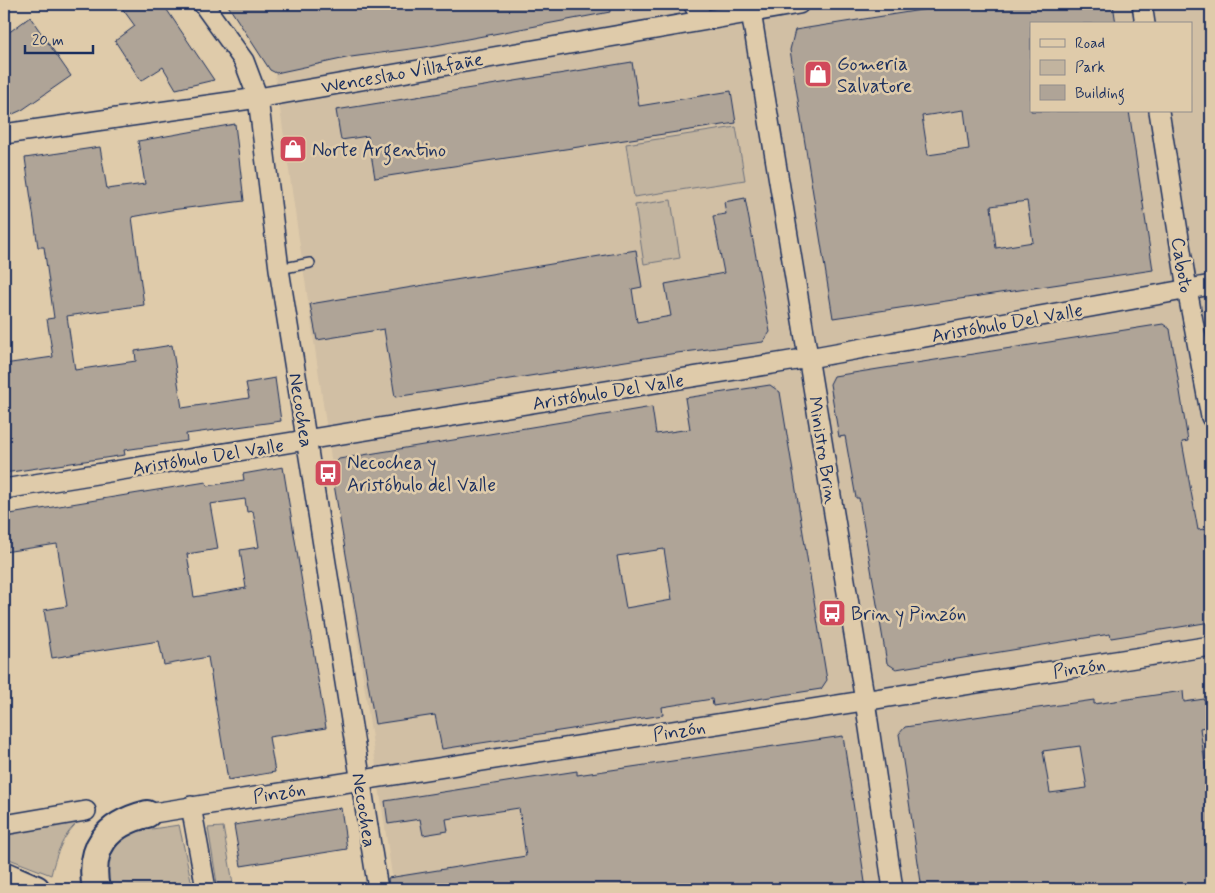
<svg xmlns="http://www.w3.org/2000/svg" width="1215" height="893" viewBox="0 0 1215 893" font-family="Mynerve,sans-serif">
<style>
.built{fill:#d1bfa4;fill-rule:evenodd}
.green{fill:#c2b49f;stroke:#6e727e}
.building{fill:#afa497;stroke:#1b2f5e;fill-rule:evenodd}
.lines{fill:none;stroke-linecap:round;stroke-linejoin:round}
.lane-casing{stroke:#1b2f5e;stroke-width:12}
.street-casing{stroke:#1b2f5e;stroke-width:22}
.secondary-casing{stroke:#1b2f5e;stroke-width:30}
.lane{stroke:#dfcbaa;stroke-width:9}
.street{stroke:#dfcbaa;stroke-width:19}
.secondary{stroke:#dfcbaa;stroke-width:26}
.labels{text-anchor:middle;stroke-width:5;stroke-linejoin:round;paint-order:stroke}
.poi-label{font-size:19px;fill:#1b2f5e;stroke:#dfcbaa;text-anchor:start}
.street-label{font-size:19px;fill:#1b2f5e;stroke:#dfcbaa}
</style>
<rect width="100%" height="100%" fill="#dfcbaa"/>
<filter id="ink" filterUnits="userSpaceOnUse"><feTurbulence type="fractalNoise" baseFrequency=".02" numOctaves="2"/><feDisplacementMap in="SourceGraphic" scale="10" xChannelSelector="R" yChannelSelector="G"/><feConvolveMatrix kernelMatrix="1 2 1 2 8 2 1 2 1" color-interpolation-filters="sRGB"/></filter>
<g filter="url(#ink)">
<path class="built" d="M 234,4 L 1211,4 L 1211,889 L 394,889 L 274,68 ZM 1031,24 L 1191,24 L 1191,111 L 1031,111 Z"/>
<g class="green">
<polygon points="736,127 745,180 634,197 626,144"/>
<polygon points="671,200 680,258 644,264 635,205"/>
<path d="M 81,819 C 63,835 57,851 51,875 L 4,857 L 4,834 Z"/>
<polygon points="179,825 193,889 113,889 108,884 106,866 113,844 125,833"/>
<polygon points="223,827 234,889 219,889 217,883 208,828"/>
</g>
<g class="building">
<polygon points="119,4 163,4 214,80 176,89 163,67 141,81 115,41 135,26"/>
<polygon points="227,4 609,4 610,12 425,47 351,57 276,73 270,70"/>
<path d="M 959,4 L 1113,4 L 1116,24 L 1031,24 L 1031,111 L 1129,111 L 1153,270 L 833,318 L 790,50 L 795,30 ZM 964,110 L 969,149 L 928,155 L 922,116 ZM 1027,201 L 1033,242 L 996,248 L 991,206 Z"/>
<polygon points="30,17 71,76 22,110 4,118 4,36"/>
<polygon points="632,62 639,106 731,91 736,123 375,178 368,136 341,140 336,110"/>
<polygon points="235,124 244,201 171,210 132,217 144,305 67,316 75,370 136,361 135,351 172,345 182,408 249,398 246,383 275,378 281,421 186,434 187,441 124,450 125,455 4,473 4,364 53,357 47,319 54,318 44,247 38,247 25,158 100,147 107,189 145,184 138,141"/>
<polygon points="745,198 770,332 763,342 677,353 395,397 384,329 317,340 310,304 636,250 642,287 632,289 637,322 671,316 665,284 724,273 713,216 726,214 724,202"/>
<polygon points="1163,324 1170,329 1188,441 1182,442 1198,530 1204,529 1211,581 1211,622 1111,638 1110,634 896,669 887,663 859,498 856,498 845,436 839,437 830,384 834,376"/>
<path d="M 770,385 L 780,392 L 827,680 L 821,689 L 713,706 L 712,699 L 662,707 L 663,715 L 442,749 L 435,715 L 375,724 L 331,467 L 339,459 L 652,407 L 656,434 L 690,429 L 685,398 ZM 664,549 L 672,600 L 626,608 L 617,556 Z"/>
<path d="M 283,467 L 326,728 L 269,737 L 275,772 L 228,780 L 208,657 L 164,665 L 159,641 L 52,658 L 44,610 L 67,606 L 57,544 L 4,552 L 4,515 L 206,482 L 207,486 L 244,480 L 243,474 ZM 245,499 L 247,512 L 253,511 L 259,547 L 240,550 L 246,588 L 194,597 L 187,554 L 218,549 L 210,504 Z"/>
<path d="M 1183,691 L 1184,702 L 1211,698 L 1211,726 L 1200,728 L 1207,778 L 1211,778 L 1211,889 L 922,889 L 899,734 L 905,727 L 1094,700 L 1094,704 ZM 1080,746 L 1087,788 L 1050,793 L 1043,751 Z"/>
<polygon points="843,736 866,889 389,889 388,878 526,856 519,808 446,819 448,831 423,835 420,819 388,824 385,801 577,771 577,775"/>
<polygon points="341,808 347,849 241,866 234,825"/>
</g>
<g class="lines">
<defs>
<polyline id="lane" points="279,269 310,263"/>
<g id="street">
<polyline points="203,4 244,61 258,98 279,269 378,889"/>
<polyline points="693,4 703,19"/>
<polyline points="752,4 751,12 865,701 893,889"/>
<polyline points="1142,4 1145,24"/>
<polyline points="1159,111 1187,289 1211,417"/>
<polyline points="4,134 258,98 799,4"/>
<polyline points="4,489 809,358 1211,285"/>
<polyline points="191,806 206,889"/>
<polyline points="147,814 1211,646"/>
<polyline points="4,825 86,811"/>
</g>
<g id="secondary">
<polyline points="4,875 36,889"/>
<path d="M 96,889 C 88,847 107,824 147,814"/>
</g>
</defs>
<use href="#lane" class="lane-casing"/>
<use href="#street" class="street-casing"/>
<use href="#secondary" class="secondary-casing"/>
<use href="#lane" class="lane"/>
<use href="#street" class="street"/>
<use href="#secondary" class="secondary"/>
</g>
</g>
<defs>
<symbol id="shop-square" viewBox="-11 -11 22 22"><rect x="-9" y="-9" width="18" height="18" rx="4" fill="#d1495b" stroke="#dfcbaa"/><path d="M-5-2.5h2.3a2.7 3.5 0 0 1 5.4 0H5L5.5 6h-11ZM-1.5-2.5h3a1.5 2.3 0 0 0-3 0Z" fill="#fff"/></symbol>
<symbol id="bus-square" viewBox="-11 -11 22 22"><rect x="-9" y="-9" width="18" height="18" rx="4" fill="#d1495b" stroke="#dfcbaa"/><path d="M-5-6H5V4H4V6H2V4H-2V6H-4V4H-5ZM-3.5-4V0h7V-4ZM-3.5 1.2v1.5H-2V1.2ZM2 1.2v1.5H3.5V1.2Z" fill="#fff"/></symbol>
</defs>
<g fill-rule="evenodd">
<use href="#shop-square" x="802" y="58" width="32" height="32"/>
<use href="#shop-square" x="277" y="133" width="32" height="32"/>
<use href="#bus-square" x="312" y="457" width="32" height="32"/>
<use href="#bus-square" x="816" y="597" width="32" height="32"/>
</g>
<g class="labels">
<g class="poi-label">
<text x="837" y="70">Gomeria<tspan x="837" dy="22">Salvatore</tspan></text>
<text x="312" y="156">Norte Argentino</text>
<text x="347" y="469">Necochea y<tspan x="347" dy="22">Aristóbulo del Valle</tspan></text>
<text x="851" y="620">Brin y Pinzón</text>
</g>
<g class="street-label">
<text transform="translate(402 72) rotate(-10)" y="7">Wenceslao Villafañe</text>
<text transform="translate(1183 265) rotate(81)" y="7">Caboto</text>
<text transform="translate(1007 322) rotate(-10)" y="7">Aristóbulo Del Valle</text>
<text transform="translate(608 391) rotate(-9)" y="7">Aristóbulo Del Valle</text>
<text transform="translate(302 410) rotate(81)" y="7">Necochea</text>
<text transform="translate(824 450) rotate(81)" y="7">Ministro Brin</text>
<text transform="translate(208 456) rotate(-9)" y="7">Aristóbulo Del Valle</text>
<text transform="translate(1079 667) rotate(-9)" y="7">Pinzón</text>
<text transform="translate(679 730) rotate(-9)" y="7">Pinzón</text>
<text transform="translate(279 792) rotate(-9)" y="7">Pinzón</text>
<text transform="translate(365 810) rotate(81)" y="7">Necochea</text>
</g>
</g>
<rect width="1215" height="893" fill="none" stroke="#dfcbaa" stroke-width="20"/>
<rect x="10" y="10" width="1195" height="873" fill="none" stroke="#1b2f5e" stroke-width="2" filter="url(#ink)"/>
<rect x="1030" y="22" width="162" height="90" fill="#dfcbaa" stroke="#918d8c"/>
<rect x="1040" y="39" width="25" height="8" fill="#dfcbaa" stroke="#918d8c"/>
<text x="1075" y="48" font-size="15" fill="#1b2f5e">Road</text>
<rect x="1040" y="60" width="25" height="15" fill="#c2b49f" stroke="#918d8c"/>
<text x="1075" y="72" font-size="15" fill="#1b2f5e">Park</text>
<rect x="1040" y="85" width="25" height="15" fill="#afa497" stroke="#918d8c"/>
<text x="1075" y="98" font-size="15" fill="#1b2f5e">Building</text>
<path d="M25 45v8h68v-8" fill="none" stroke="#1b2f5e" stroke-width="2.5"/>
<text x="32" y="45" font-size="15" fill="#1b2f5e" stroke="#dfcbaa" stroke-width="4" paint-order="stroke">20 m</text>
</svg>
